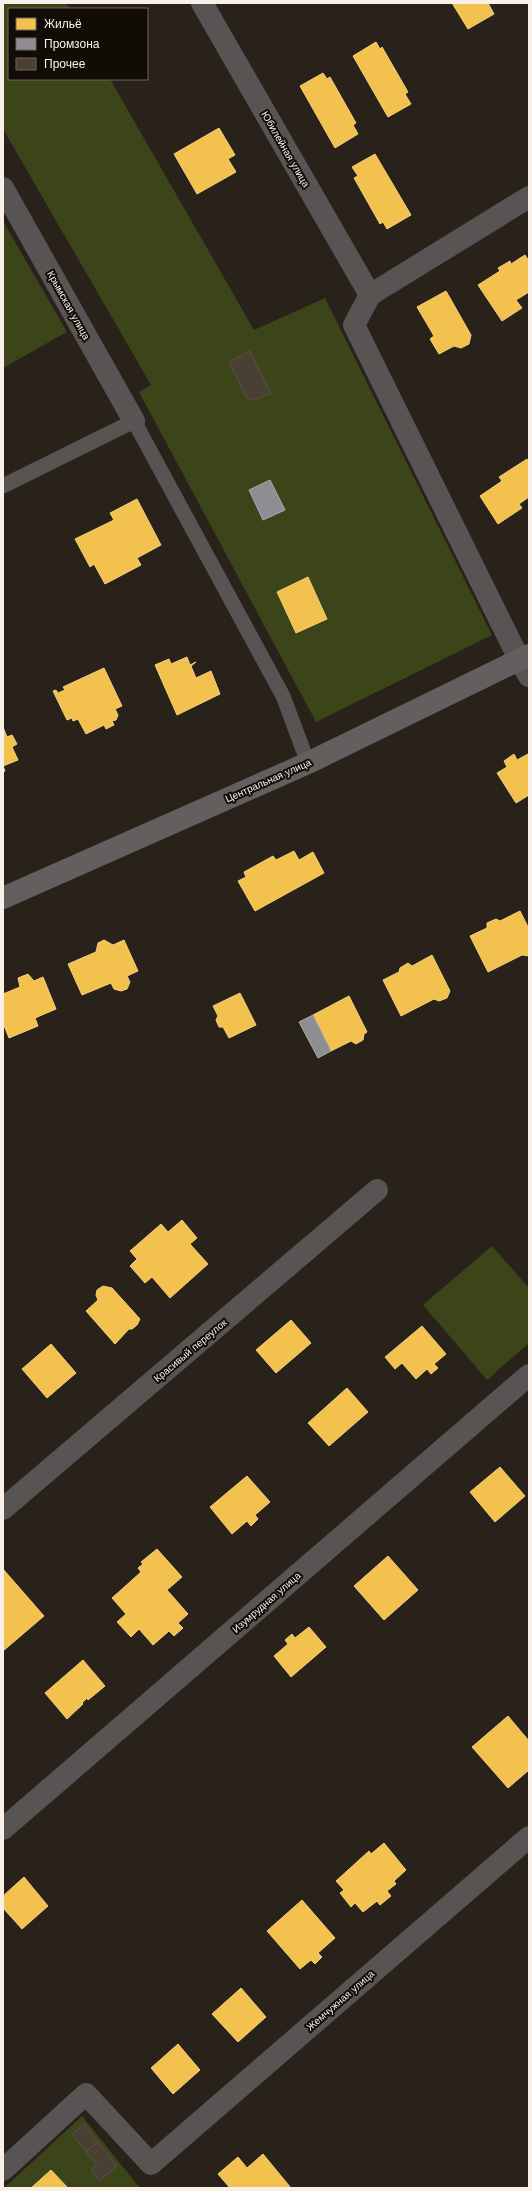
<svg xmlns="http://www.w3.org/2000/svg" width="532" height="2191" viewBox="0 0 532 2191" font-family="'Work Sans',sans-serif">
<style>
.green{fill:#3c4419}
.homes{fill:#f2c14e;stroke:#f4cf7c}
.industry{fill:#8d8d92;stroke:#aeabac}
.building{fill:#4a3f33;stroke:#58524c}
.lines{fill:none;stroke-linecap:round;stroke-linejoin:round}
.lane{stroke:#585454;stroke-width:15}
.street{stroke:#585454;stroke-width:22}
.secondary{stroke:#635f5f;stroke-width:22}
.labels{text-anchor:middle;stroke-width:4;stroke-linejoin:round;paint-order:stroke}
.street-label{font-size:10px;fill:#faf0e8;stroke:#120c07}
</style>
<rect width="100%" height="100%" fill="#29221b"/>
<g class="green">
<polygon points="3,3 66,3 70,9 9,9 9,79 110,79 254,330 325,298 492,635 316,722 139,392 151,385 3,129"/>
<polygon points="3,221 67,332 3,368"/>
<polygon points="492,1246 529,1288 529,1343 487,1380 423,1305"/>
<polygon points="82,2116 140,2188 4,2188"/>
</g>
<g class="homes">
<polygon points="452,3 488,3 494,14 468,29"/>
<polygon points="376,42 380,49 382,47 408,92 405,94 411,104 388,117 353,56"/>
<polygon points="323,73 327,79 330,77 356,123 353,125 358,134 335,148 300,86"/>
<polygon points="219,128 235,155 228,159 236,172 197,194 174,154"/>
<polygon points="375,154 411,215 387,229 383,222 380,224 354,178 358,176 352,167"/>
<polygon points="525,255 529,261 529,292 516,300 522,308 502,321 478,285 500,271 498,268 510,261 511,264"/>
<polygon points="446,291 471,335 469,344 461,348 454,346 439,354 430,339 434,336 417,307"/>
<polygon points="527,459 529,463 529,497 519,504 522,508 498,524 480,496 502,481 499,477"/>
<polygon points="137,499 161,545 137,558 141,565 105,584 94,564 90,567 75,539 114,520 110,513"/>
<polygon points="308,577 327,619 296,633 277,592"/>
<polygon points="187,657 190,665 196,662 191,666 196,678 211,671 220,694 177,715 155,665 169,659 171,664"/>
<polygon points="104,668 122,706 115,709 118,715 116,720 112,721 114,725 106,729 104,725 86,734 78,719 73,721 72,718 67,720 53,691 56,690 58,693 65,690 63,687"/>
<polygon points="3,727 7,737 12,735 17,744 12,747 18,760 3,766 5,771 3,772"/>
<polygon points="514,754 517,760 528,754 529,756 529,795 516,803 497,773 507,767 504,761"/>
<polygon points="294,851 299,860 313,852 324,873 255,911 238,881 246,877 244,872 273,856 276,860"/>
<polygon points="520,911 529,929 529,956 522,955 488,972 470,936 487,928 487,923 496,919 500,921"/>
<polygon points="104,940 113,945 124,940 138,971 127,976 130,982 127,989 121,991 114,989 111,983 82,995 68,964 96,952 98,943"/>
<polygon points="432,955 450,991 447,998 439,1001 434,999 401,1016 383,980 399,972 400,968 408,963 412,966"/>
<polygon points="28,974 34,981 43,977 56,1009 35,1018 38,1026 9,1038 3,1023 3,994 20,987 18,978"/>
<polygon points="240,993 256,1025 229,1038 223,1027 219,1027 216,1020 218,1016 213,1006"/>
<polygon points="349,996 367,1032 364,1034 363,1040 356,1044 351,1041 331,1051 313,1015"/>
<polygon points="182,1220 197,1238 190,1244 208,1264 170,1298 152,1277 145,1283 130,1266 137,1259 130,1251 161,1224 168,1232"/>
<polygon points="103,1286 112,1288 140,1319 137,1325 132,1329 129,1329 115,1344 86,1311 98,1300 96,1295 97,1290"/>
<polygon points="291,1320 311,1343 276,1373 256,1350"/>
<polygon points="422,1326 446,1354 434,1364 438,1368 431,1374 427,1369 416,1379 402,1363 395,1369 385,1357"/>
<polygon points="51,1344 76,1373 47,1398 22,1369"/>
<polygon points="347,1388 368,1412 329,1446 308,1423"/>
<polygon points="500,1467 525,1496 495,1522 470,1492"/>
<polygon points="247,1476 270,1502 255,1515 258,1519 251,1526 247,1521 232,1534 210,1507"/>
<polygon points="157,1549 182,1577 167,1590 188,1614 178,1623 183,1628 174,1636 169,1631 153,1645 139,1629 131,1637 117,1622 126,1614 112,1598 141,1572 138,1568 143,1564 141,1562"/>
<polygon points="388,1556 418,1590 384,1620 354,1586"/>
<polygon points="3,1569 44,1616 3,1651"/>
<polygon points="309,1627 326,1647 291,1677 274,1656 288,1644 285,1640 292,1634 295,1638"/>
<polygon points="83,1660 105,1686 88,1700 87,1698 82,1703 83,1704 67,1719 45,1693"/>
<polygon points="508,1716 529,1741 529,1770 508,1788 472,1747"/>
<polygon points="384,1843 406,1870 394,1881 396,1884 387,1891 391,1896 380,1905 377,1901 363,1912 355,1903 351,1907 340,1893 344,1890 336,1881 369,1851 371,1854"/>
<polygon points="24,1877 48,1906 22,1929 3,1908 3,1896"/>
<polygon points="302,1900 335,1938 318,1953 322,1957 315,1964 311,1960 300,1969 267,1931"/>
<polygon points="241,1988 266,2017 238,2042 212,2014"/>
<polygon points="178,2044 200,2070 173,2094 151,2068"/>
<polygon points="263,2154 291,2188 230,2188 218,2174 238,2157 247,2168"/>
<polygon points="51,2170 68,2188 31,2188"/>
</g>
<g class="industry">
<polygon points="270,480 285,510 263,520 249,490"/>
<polygon points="313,1015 331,1051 318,1058 299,1022"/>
</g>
<g class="building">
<polygon points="250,351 271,393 255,400 247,398 229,362"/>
<polygon points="84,2124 98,2142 86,2152 72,2134"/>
<polygon points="98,2142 117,2166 99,2181 91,2170 97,2165 86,2152"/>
</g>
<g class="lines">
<polyline class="lane" points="3,486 134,421 283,696 308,763"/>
<g class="street">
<polyline points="202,3 370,295"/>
<polyline points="3,188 134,421"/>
<polyline points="529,197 370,295 354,325 520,661 529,676"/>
<polyline points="3,1509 377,1190"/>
<polyline points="3,1829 529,1375"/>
<polyline points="3,2170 86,2094 151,2164 529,1837"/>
</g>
<polyline class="secondary" points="3,898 308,763 529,655"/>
</g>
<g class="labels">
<g class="street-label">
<text transform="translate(286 149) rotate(60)" y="4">Юбилейная улица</text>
<text transform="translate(69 305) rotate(61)" y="4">Крымская улица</text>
<text transform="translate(268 780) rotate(-24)" y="4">Центральная улица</text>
<text transform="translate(190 1350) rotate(-40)" y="4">Красивый переулок</text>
<text transform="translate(266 1602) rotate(-41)" y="4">Изумрудная улица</text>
<text transform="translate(340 2000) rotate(-41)" y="4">Жемчужная улица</text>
</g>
</g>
<rect width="532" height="2191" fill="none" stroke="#faf0e8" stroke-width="8"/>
<rect x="8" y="8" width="140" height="72" fill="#120c07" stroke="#6f6761"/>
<rect x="16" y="18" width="20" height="12" fill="#f2c14e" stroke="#6f6761"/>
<text x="44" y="28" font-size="12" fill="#faf0e8">Жильё</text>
<rect x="16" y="38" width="20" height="12" fill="#8d8d92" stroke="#6f6761"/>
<text x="44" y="48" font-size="12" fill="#faf0e8">Промзона</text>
<rect x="16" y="58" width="20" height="12" fill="#4a3f33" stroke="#6f6761"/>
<text x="44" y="68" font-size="12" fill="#faf0e8">Прочее</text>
</svg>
